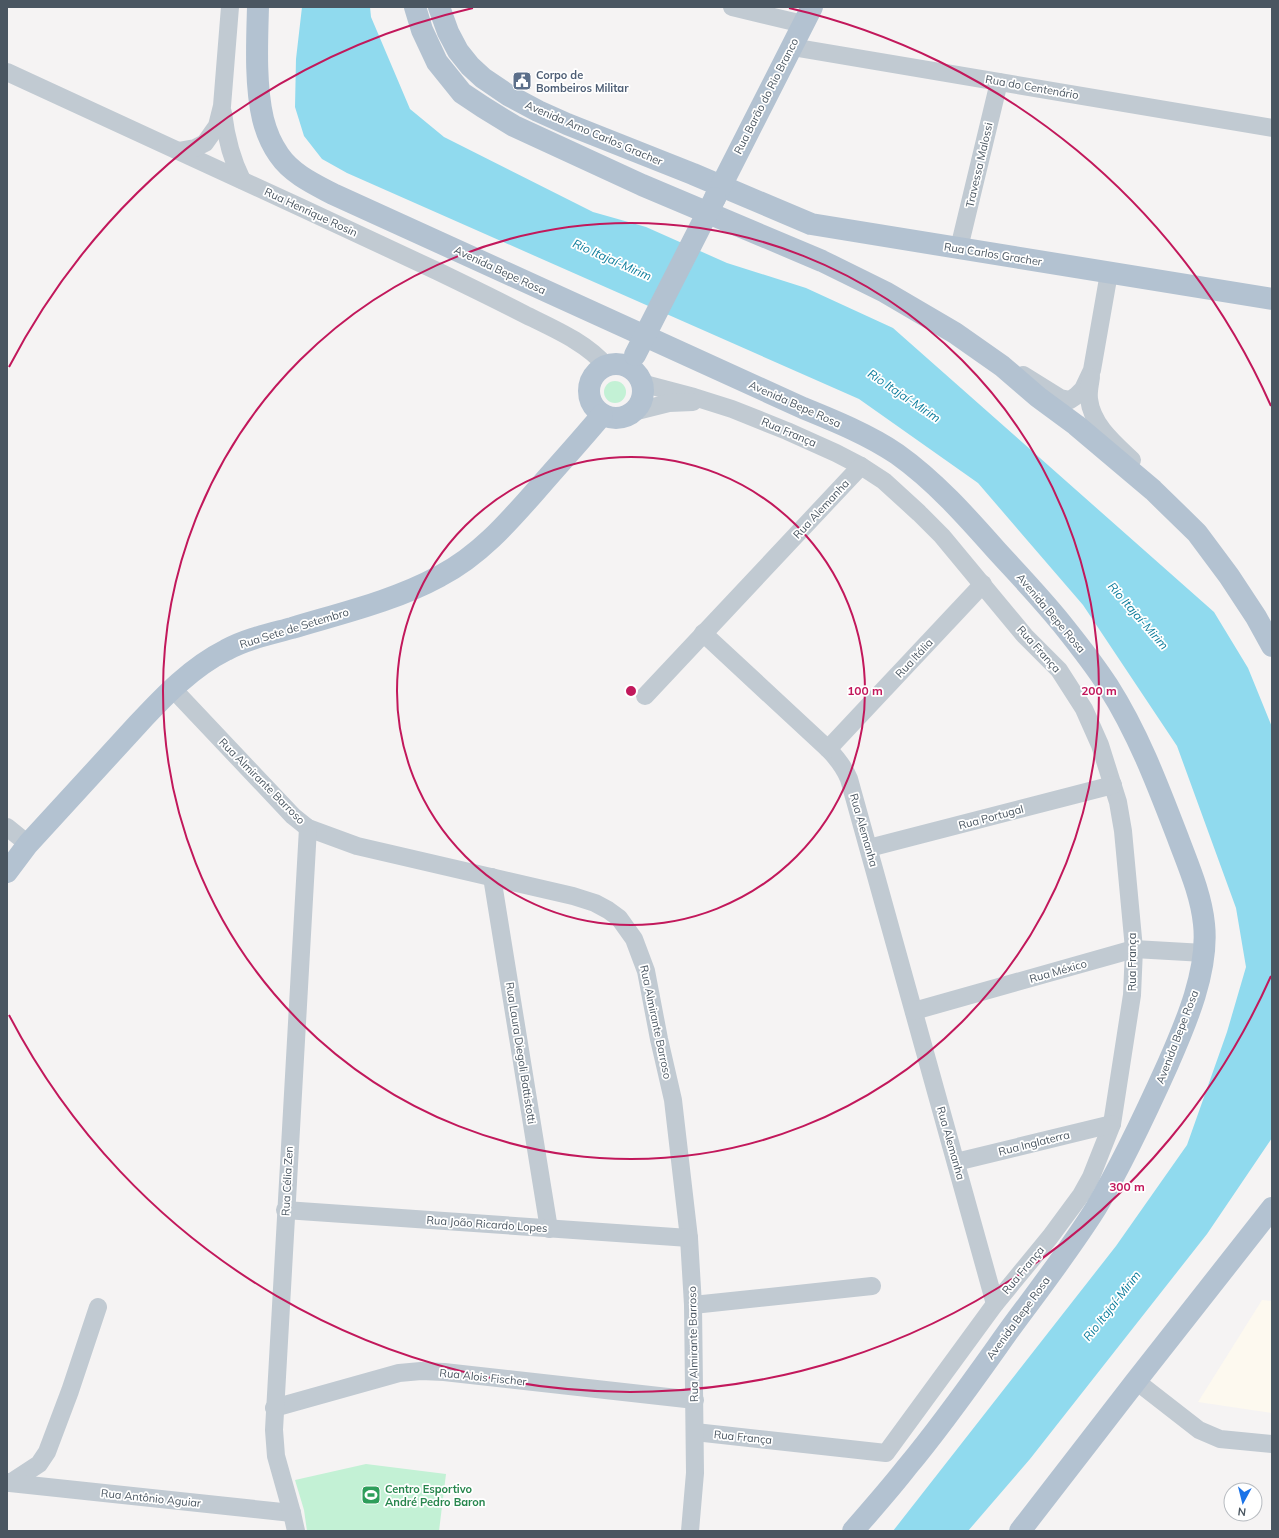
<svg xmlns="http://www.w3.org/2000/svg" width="1279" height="1538" viewBox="0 0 1279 1538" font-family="Mulish,sans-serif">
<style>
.commercial{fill:#fdf9ef}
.green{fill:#c3f1d5}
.water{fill:#90daee}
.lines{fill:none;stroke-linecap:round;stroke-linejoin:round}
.minor{stroke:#c1cad2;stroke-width:18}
.major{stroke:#b3c2d1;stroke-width:22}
.major-bridge{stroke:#b3c2d1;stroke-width:22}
.ring{fill:none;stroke:#c2185b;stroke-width:2}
.labels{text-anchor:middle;stroke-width:3.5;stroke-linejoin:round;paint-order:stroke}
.service-label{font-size:11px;font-weight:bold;fill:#4e5e75;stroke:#fff;text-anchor:start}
.street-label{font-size:11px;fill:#4a5661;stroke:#fff}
.leisure-label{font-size:11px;font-weight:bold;fill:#27864d;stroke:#fff;text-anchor:start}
.water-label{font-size:12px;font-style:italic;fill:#0c7c9b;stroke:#fff}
.centre{fill:#c2185b;stroke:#fff;stroke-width:2}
.ring-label{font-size:12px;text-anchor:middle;font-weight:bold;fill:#c2185b;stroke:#fff;stroke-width:3.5;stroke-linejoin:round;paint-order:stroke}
</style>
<rect width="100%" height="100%" fill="#f5f3f3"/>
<polygon class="commercial" points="1262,1300 1272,1301 1272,1413 1198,1402"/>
<g class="green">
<circle cx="615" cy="392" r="11"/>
<polygon points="366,1464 446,1474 439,1531 307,1531 304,1510 295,1480"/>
</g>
<polygon class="water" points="302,7 370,7 371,17 410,109 444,137 593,212 646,227 727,263 806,288 893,328 1214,612 1248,668 1272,727 1272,1138 1207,1234 1030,1459 968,1531 893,1531 1116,1246 1187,1145 1227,1032 1246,967 1236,908 1177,746 1083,605 978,483 859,399 347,173 322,159 304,136 295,107 296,59"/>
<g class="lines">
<g class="minor">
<polyline points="732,7 803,24"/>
<polyline points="792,47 1272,128"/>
<path d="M 7,72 C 151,138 294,204 437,271 C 466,285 495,299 524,314 C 552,328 586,342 606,366"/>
<path d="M 223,113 C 226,137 231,158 242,180"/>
<polyline points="178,151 195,148 205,143 217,126 222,106 230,7"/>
<polyline points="959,248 999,82"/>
<polyline points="1023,375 1060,398 1070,400 1076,396 1083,389 1092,370 1109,273"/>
<path d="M 1091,377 C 1090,384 1088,392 1089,399 C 1092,425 1114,443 1132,460"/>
<polyline points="641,383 694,397 732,409 787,431 836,453 861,466 884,481 919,513 942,536 1025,636 1059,670 1084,709 1100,745 1118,802 1123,831 1134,949 1132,995 1112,1124 1091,1177 1081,1195 1050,1237 995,1304 886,1453 695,1432"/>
<polyline points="633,412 669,403 693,402"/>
<path d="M 703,633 L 828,749 C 837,758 844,767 849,779 L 995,1304"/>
<polyline points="173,689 293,816 308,828 357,846 573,896 595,903 608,910 619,918 634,939 646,971 659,1039 673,1100 689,1238 693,1305 695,1473 690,1531"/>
<polyline points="645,696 861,466"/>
<polyline points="828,749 983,584"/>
<polyline points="7,827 28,844"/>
<polyline points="869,848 1113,785"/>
<polyline points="492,877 549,1229"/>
<polyline points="914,1011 1134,949 1204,953"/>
<polyline points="956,1162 1112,1124"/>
<polyline points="285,1210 689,1238"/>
<polyline points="693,1305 872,1286"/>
<polyline points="1136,1381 1199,1430 1220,1439 1272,1444"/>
<polyline points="274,1408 399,1373 421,1371 444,1372 695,1400"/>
<polyline points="7,1482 10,1483 39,1464 47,1452 70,1391 98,1307"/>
<polyline points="10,1483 292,1513"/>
<polyline points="296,1531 292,1513 276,1456 274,1430 308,828"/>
</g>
<g class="major">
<path d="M 258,7 C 257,42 255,85 263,119 C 266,131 272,145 279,155 C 292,174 314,184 333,194 L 803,408 C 835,421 869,435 897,454 C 935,481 966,516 997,551 C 1019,575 1042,599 1062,624 C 1078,644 1094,664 1108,686 C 1138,733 1158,786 1178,838 C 1188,865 1201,894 1204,924 C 1209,970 1186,1023 1168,1064 C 1146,1113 1123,1162 1096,1208 C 1069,1251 1037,1292 1007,1333 C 975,1378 943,1424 907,1467 C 890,1489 871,1510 853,1531"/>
<polyline points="415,7 422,30 437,62 462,93 483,107 514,126 642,185 822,261 885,292 955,333 1002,366 1038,397 1076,425 1153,490 1197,533 1229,576 1256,617 1272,646"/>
<polyline points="439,7 448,32 458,51 470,66 483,78 508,95 538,111 567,124 693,174 811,224 1272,299"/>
<polyline points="715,198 812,7"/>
<circle cx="616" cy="391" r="27"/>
<path d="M 7,872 L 28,844 L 138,724 C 164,696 192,667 226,650 C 246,639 270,634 292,628 C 342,613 394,601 440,576 C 481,555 511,519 541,485 C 561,462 582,439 602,415"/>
<polyline points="1020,1531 1136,1381 1272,1208"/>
</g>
<polyline class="major-bridge" points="635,355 715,198"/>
</g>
<g class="ring">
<circle cx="631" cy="691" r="234"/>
<circle cx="631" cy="691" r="468"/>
<path d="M1271 976A701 701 0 0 1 9 1015M9 367A701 701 0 0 1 473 8M789 8A701 701 0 0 1 1271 406"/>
</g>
<defs>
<symbol id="civic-square" viewBox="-11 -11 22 22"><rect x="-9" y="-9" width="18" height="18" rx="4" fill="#5c6f8a" stroke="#fff"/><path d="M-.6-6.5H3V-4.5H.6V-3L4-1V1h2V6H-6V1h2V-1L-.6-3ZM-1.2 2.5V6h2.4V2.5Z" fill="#fff"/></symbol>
<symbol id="stadium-square" viewBox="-11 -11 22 22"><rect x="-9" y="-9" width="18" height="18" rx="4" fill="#2e9e5b" stroke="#fff"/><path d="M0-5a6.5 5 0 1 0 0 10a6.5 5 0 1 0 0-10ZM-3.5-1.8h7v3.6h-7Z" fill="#fff"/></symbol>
</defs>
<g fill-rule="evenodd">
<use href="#civic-square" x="511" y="70" width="22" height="22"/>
<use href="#stadium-square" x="360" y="1484" width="22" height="22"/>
</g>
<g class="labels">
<g class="service-label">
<text x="536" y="79">Corpo de<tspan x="536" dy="13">Bombeiros Militar</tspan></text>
</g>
<g class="street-label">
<text transform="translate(1032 87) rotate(10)" y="4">Rua do Centenário</text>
<text transform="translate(766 96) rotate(-63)" y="4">Rua Barão do Rio Branco</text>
<text transform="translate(594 133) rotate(23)" y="4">Avenida Arno Carlos Gracher</text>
<text transform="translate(979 165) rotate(-77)" y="4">Travessa Malossi</text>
<text transform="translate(311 212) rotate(25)" y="4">Rua Henrique Rosin</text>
<text transform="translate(993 254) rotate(9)" y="4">Rua Carlos Gracher</text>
<text transform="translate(500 270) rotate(25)" y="4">Avenida Bepe Rosa</text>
<text transform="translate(795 404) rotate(24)" y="4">Avenida Bepe Rosa</text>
<text transform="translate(789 432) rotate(23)" y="4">Rua França</text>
<text transform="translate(821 509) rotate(-47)" y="4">Rua Alemanha</text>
<text transform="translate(1051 613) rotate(50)" y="4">Avenida Bepe Rosa</text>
<text transform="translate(294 628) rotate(-17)" y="4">Rua Sete de Setembro</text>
<text transform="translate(1039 649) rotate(48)" y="4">Rua França</text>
<text transform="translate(914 658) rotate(-47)" y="4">Rua Itália</text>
<text transform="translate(262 781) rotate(45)" y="4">Rua Almirante Barroso</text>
<text transform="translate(991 817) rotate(-15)" y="4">Rua Portugal</text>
<text transform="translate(864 830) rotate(74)" y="4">Rua Alemanha</text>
<text transform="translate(1132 962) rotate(-90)" y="4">Rua França</text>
<text transform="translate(1058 971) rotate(-16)" y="4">Rua México</text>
<text transform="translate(656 1022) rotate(78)" y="4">Rua Almirante Barroso</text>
<text transform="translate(1177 1037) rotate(-69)" y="4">Avenida Bepe Rosa</text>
<text transform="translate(521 1053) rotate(81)" y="4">Rua Laura Diegoli Battistotti</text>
<text transform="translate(951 1143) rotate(74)" y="4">Rua Alemanha</text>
<text transform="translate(1034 1143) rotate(-14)" y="4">Rua Inglaterra</text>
<text transform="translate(287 1181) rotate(-87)" y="4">Rua Célia Zen</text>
<text transform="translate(487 1224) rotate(4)" y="4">Rua João Ricardo Lopes</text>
<text transform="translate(1023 1270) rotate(-50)" y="4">Rua França</text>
<text transform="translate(1018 1318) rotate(-54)" y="4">Avenida Bepe Rosa</text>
<text transform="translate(693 1344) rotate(-91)" y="4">Rua Almirante Barroso</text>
<text transform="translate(483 1377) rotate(6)" y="4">Rua Alois Fischer</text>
<text transform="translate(743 1437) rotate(6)" y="4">Rua França</text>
<text transform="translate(151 1498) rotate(6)" y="4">Rua Antônio Aguiar</text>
</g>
<g class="leisure-label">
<text x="385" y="1493">Centro Esportivo<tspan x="385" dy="13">André Pedro Baron</tspan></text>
</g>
<g class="water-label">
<text transform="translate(612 260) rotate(24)" y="4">Rio Itajaí-Mirim</text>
<text transform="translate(904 396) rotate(34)" y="4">Rio Itajaí-Mirim</text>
<text transform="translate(1138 616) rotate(49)" y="4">Rio Itajaí-Mirim</text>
<text transform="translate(1112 1306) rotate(-52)" y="4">Rio Itajaí-Mirim</text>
</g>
</g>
<circle cx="631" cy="691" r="6" class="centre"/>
<g class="ring-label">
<text x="865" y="695">100 m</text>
<text x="1099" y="695">200 m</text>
<text x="1127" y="1191">300 m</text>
</g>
<rect width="1279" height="1538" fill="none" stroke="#4a5661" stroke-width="16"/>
<g transform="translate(1243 1502) rotate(187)"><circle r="19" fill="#ffffff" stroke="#b7bbc0"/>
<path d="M0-3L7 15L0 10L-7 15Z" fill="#1a73e8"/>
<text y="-6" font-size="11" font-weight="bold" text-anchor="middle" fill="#4a5661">N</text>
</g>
</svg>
